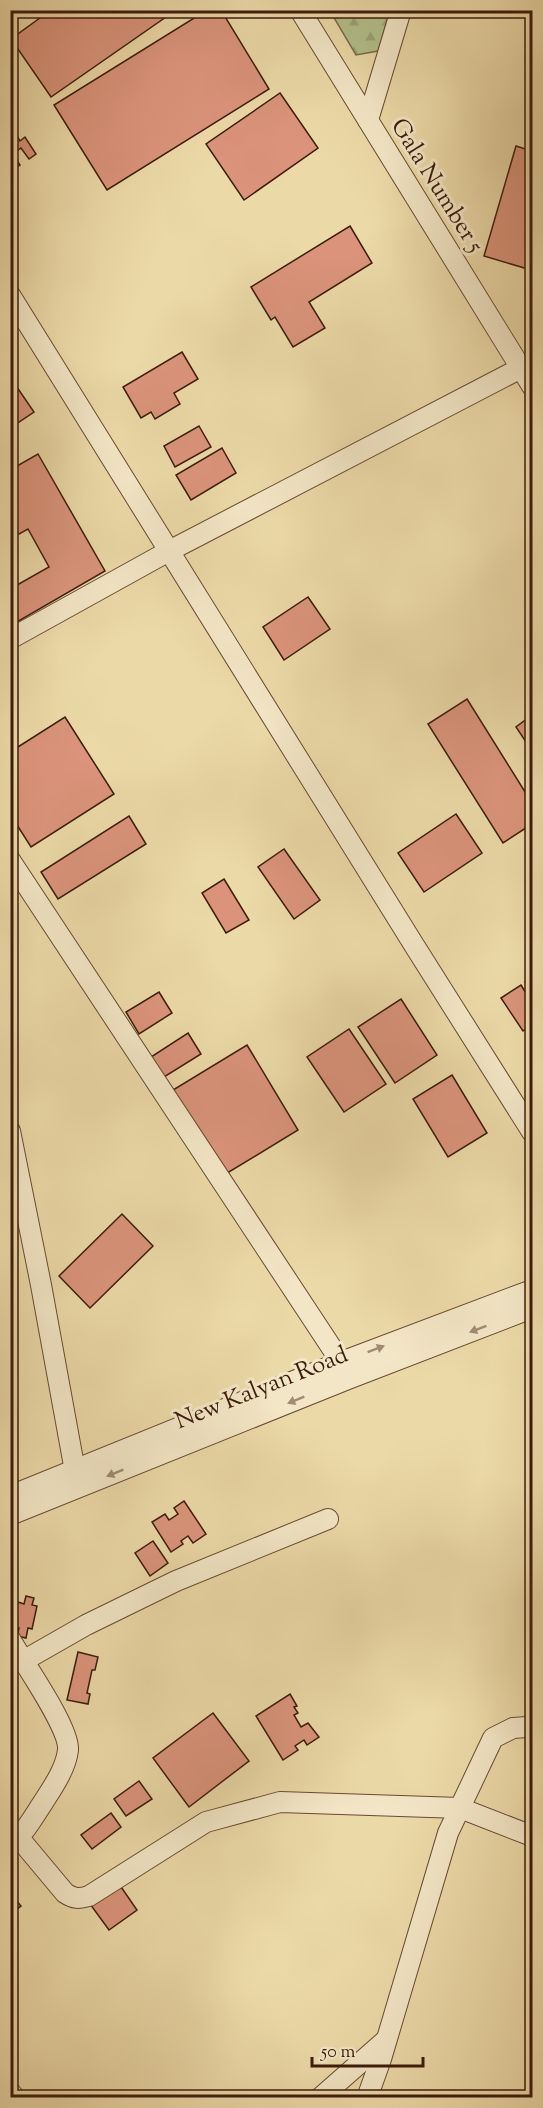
<svg xmlns="http://www.w3.org/2000/svg" width="543" height="2108" viewBox="0 0 543 2108" font-family="'Sorts Mill Goudy',serif">
<style>
.forest{fill:url(#forest-firs);stroke:#776e4c;stroke-width:1.5}
.building{fill:#db947b;stroke:#3c1c0b;stroke-width:1.5}
.lines{fill:none;stroke-linecap:round;stroke-linejoin:round}
.minor-casing{stroke:#684b32;stroke-width:22}
.minor{stroke:#f3e6c6;stroke-width:20}
.oneway{fill:#a18b72}
.labels{text-anchor:middle;stroke-width:6;stroke-linejoin:round;paint-order:stroke}
.street-label{font-size:24px;fill:#3c1c0b;stroke:#f3e6c6}
</style>
<defs>
<pattern id="forest-firs" width="22" height="20" patternUnits="userSpaceOnUse" patternTransform="scale(1.5)"><rect width="22" height="20" fill="#b2c08c"/><path d="M5 1l3.5 6h-7zM16 11l3.5 6h-7z" fill="#9aa477"/></pattern>
</defs>
<rect width="100%" height="100%" fill="#ecd9a8"/>
<filter id="stains"><feTurbulence type="fractalNoise" baseFrequency=".00333" numOctaves="4"/><feColorMatrix values="0 0 0 0 .2 0 0 0 0 .09 0 0 0 0 .02 0 0 0 .5 -.17"/></filter>
<radialGradient id="worn" r=".72"><stop offset=".6" stop-color="#630" stop-opacity="0"/><stop offset="1" stop-color="#630" stop-opacity=".3"/></radialGradient>
<polygon class="forest" points="330,11 390,11 378,51 356,55"/>
<g class="building">
<polygon points="51,10 176,10 51,97 11,39"/>
<polygon points="207,10 221,10 269,89 107,190 54,105"/>
<polygon points="280,93 318,148 244,200 206,144"/>
<polygon points="11,126 20,141 25,137 36,154 29,159 21,148 13,154 20,165 10,172"/>
<polygon points="516,146 532,151 532,264 531,270 484,256"/>
<polygon points="350,226 372,263 309,302 325,328 293,347 275,317 271,320 251,287"/>
<polygon points="182,352 198,379 174,393 180,404 155,419 151,412 141,418 123,387"/>
<polygon points="10,377 34,412 10,428"/>
<polygon points="199,426 211,447 175,467 164,446"/>
<polygon points="222,448 236,473 191,500 176,475"/>
<polygon points="38,454 105,571 10,626 10,589 49,567 28,529 10,539 10,470"/>
<polygon points="308,597 330,629 284,660 263,627"/>
<polygon points="467,699 532,803 532,824 503,843 428,724"/>
<polygon points="532,715 532,751 516,727"/>
<polygon points="65,717 114,794 31,847 10,814 10,752"/>
<polygon points="456,814 482,853 424,892 398,853"/>
<polygon points="129,816 146,844 58,899 41,872"/>
<polygon points="284,849 320,900 294,919 258,867"/>
<polygon points="224,879 249,920 226,933 202,893"/>
<polygon points="532,977 532,994 525,982"/>
<polygon points="521,985 532,1003 532,1024 523,1031 501,998"/>
<polygon points="159,992 172,1013 139,1034 126,1012"/>
<polygon points="401,999 437,1055 395,1083 358,1027"/>
<polygon points="349,1029 386,1084 344,1112 307,1057"/>
<polygon points="188,1033 201,1054 164,1077 151,1057"/>
<polygon points="247,1045 298,1130 224,1175 173,1090"/>
<polygon points="452,1075 487,1133 448,1157 413,1099"/>
<polygon points="122,1214 153,1246 90,1308 59,1276"/>
<polygon points="184,1501 206,1534 193,1543 188,1536 181,1541 183,1544 171,1552 152,1522 165,1514 169,1520 178,1514 174,1508"/>
<polygon points="153,1541 168,1563 150,1576 135,1553"/>
<polygon points="26,1596 34,1598 32,1605 37,1606 32,1629 28,1628 26,1638 17,1636 19,1628 13,1626 18,1602 24,1604"/>
<polygon points="78,1652 98,1657 95,1670 92,1670 87,1693 90,1694 88,1704 67,1700"/>
<polygon points="290,1694 297,1706 294,1707 298,1713 294,1715 301,1727 308,1723 319,1737 307,1745 304,1740 295,1746 298,1750 283,1760 256,1716"/>
<polygon points="213,1713 249,1761 189,1807 153,1758"/>
<polygon points="139,1781 152,1799 126,1816 114,1799"/>
<polygon points="111,1813 121,1827 92,1849 81,1835"/>
<polygon points="119,1884 137,1910 109,1930 90,1904"/>
<polygon points="10,1893 21,1906 10,1914"/>
</g>
<g class="lines">
<defs>
<g id="minor">
<polyline points="300,10 532,386"/>
<polyline points="368,120 401,10"/>
<polyline points="10,295 414,945 532,1132"/>
<polyline points="10,639 169,551 521,368"/>
<polyline points="10,860 341,1362"/>
<polyline points="10,1131 41,1285 77,1482"/>
<polyline points="10,1496 341,1362 532,1290"/>
<polyline points="10,1515 348,1379 532,1308"/>
<path d="M 10,1639 C 23,1662 70,1728 68,1750 C 66,1768 53,1787 44,1801 C 34,1816 25,1833 10,1845"/>
<polyline points="23,1661 86,1625 176,1581 328,1519"/>
<path d="M 19,1838 L 65,1893 C 74,1899 79,1899 89,1896 L 206,1822 L 280,1802 L 460,1808 L 532,1836"/>
<polyline points="10,2092 15,2098"/>
<polyline points="320,2098 386,2040"/>
<polyline points="367,2098 381,2059 448,1833 493,1738 513,1728 527,1727 532,1729"/>
</g>
</defs>
<use href="#minor" class="minor-casing"/>
<use href="#minor" class="minor"/>
</g>
<defs><path id="oneway-solid" d="M-6-.8H1V-3.2L6.5 0L1 3.2V.8H-6Z" transform="scale(1.5)"/></defs>
<g class="oneway">
<use href="#oneway-solid" transform="translate(478 1329) rotate(159)"/>
<use href="#oneway-solid" transform="translate(376 1349) rotate(-21)"/>
<use href="#oneway-solid" transform="translate(296 1400) rotate(158)"/>
<use href="#oneway-solid" transform="translate(115 1473) rotate(158)"/>
</g>
<g class="labels">
<g class="street-label">
<text transform="translate(438 185) rotate(58)" y="8">Gala Number 5</text>
<text transform="translate(261 1387) rotate(-22)" y="8">New Kalyan Road</text>
</g>
</g>
<rect width="543" height="2108" fill="none" stroke="#ecd9a8" stroke-width="36"/>
<rect x="12" y="12" width="519" height="2084" fill="none" stroke="#3c1c0b" stroke-width="3"/>
<rect x="18" y="18" width="507" height="2072" fill="none" stroke="#3c1c0b" stroke-width="1.5"/>
<path d="M312 2057v9h111v-9" fill="none" stroke="#3c1c0b" stroke-width="3"/>
<text x="321" y="2057" font-size="18" fill="#3c1c0b" stroke="#f3e6c6" stroke-width="4.5" paint-order="stroke">50 m</text>
<rect width="100%" height="100%" filter="url(#stains)"/>
<rect width="100%" height="100%" fill="url(#worn)"/>
</svg>
